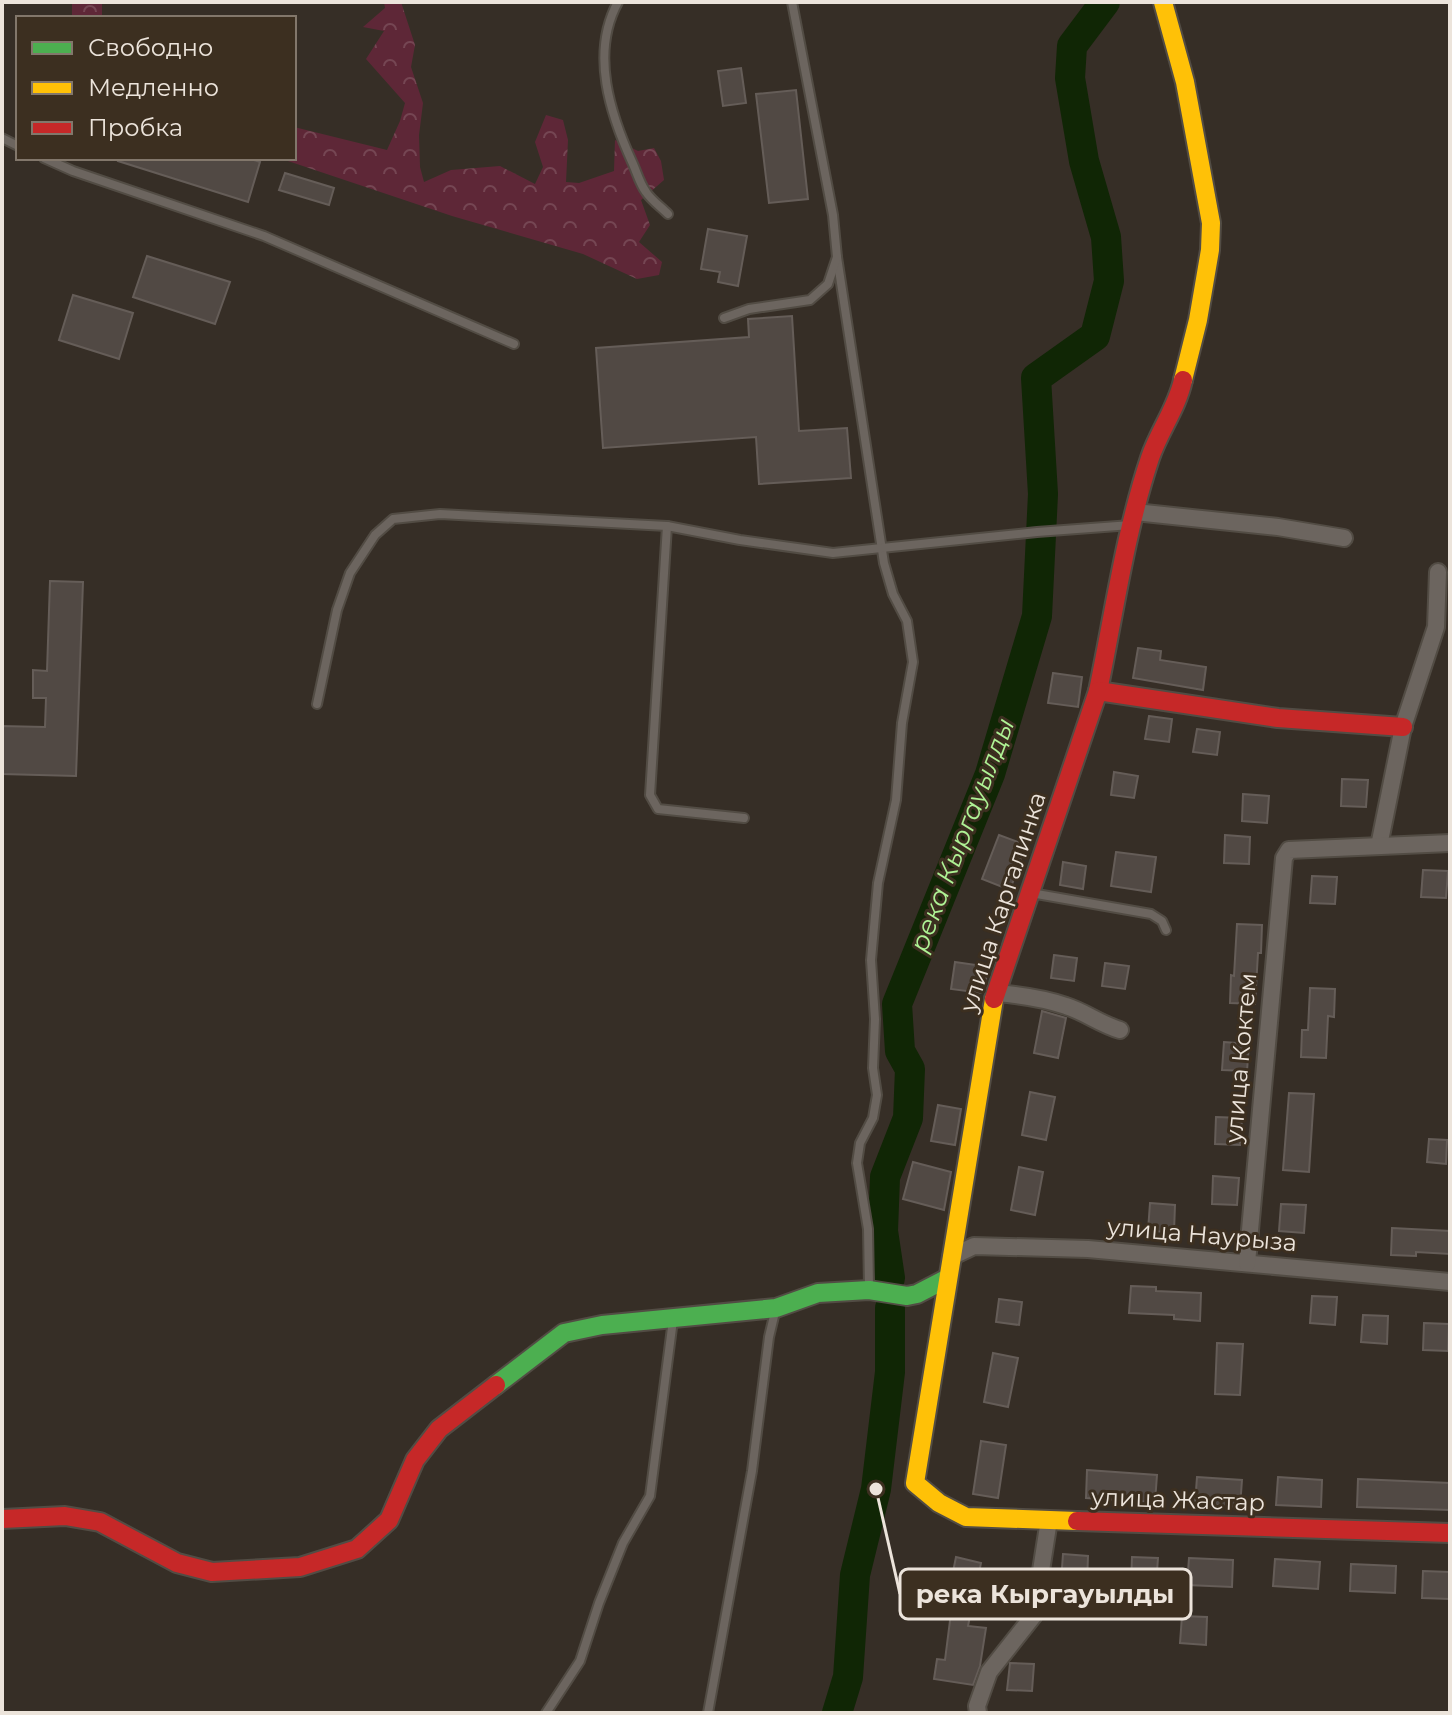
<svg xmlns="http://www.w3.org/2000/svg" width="1452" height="1715" viewBox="0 0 1452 1715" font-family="Montserrat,sans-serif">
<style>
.forest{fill:url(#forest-crowns)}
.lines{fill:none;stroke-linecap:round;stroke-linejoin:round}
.river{stroke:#102605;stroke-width:30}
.building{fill:#514944;stroke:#655d58;stroke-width:2}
.lane-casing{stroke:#524c44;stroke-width:12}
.street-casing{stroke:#524c44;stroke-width:20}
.fast-casing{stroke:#524c44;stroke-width:22}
.slow-casing{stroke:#524c44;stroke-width:22}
.jam-casing{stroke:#524c44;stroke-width:22}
.lane{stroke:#6c655f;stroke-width:8}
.street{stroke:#6c655f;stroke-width:16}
.fast{stroke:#4caf50;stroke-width:18}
.slow{stroke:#ffc107;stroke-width:18}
.jam{stroke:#c62828;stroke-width:18}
.labels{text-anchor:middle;stroke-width:6;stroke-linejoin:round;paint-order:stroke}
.street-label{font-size:24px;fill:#ece4db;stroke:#3c2f20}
.water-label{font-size:26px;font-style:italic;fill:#aff395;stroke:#3c2f20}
.leader{fill:none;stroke:#ece4db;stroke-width:3}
.callout-dot{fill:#ece4db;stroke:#3c2f20;stroke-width:3}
.callout{fill:#3c2f20;stroke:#ece4db;stroke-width:3}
.callout-label{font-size:26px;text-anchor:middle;font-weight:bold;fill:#ece4db}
</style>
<defs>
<pattern id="forest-crowns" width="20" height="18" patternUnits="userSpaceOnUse" patternTransform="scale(2)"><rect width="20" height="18" fill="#5e2737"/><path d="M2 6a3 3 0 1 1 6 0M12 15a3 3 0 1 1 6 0" fill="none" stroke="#754653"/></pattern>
</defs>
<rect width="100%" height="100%" fill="#362e26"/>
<g class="forest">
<rect x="72" y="2" width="30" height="16"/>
<polygon points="384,2 401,2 415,45 411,67 423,103 419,135 420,167 424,182 451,170 500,166 535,184 543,167 535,142 546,115 563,120 568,140 566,182 579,183 614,171 615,140 638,151 654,148 661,161 664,180 641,200 650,225 639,242 662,262 659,275 637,279 583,254 452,216 279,158 294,158 294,127 387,150 400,121 405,103 366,59 384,31 363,27 385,8"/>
</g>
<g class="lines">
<g class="river">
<polyline points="890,1278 883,1231 885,1177 908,1118 910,1069 900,1051 897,1004 990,774 1037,616 1043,494 1036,378 1095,336 1109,281 1106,237 1084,161 1070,78 1072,46 1105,2"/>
<polyline points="837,1713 848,1677 855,1575 876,1489 890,1372 890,1308"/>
</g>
</g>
<g class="building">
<polygon points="741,68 746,103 723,106 718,71"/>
<polygon points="796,90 808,199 769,203 756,94"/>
<polygon points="119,158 248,158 260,162 248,202 118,161"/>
<polygon points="285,173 334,188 329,205 279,190"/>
<polygon points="708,229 747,236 738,286 718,282 720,272 701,269"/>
<polygon points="147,256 230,282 215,324 133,297"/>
<polygon points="73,295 133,313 119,359 59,340"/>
<polygon points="792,316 799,431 847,428 851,478 759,484 756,437 603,448 596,348 749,337 748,319"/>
<polygon points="50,581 83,582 76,776 2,774 2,726 45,727 46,698 33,698 33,670 47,671"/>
<polygon points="1138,648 1161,651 1160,660 1206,667 1203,690 1133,678"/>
<polygon points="1053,673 1082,677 1078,707 1048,703"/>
<polygon points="1149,716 1172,719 1169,742 1145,739"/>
<polygon points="1197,729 1220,732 1217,755 1193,752"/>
<polygon points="1114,772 1138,776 1134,798 1111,795"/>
<polygon points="1342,779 1368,780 1366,807 1341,806"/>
<polygon points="1243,794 1269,796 1267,823 1242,821"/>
<polygon points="999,835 1026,845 1010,890 982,879"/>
<polygon points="1225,835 1250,837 1249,864 1224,863"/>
<polygon points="1116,852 1156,857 1151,892 1111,886"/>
<polygon points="1063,862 1086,866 1083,889 1060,885"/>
<polygon points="1423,870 1448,871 1446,898 1421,897"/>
<polygon points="1312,876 1337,877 1335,904 1310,903"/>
<polygon points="1237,924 1262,925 1261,953 1258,953 1255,1004 1230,1003 1231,975 1234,976"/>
<polygon points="1054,955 1077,958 1074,981 1051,978"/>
<polygon points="955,962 990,967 981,993 951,989"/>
<polygon points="1105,963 1129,966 1125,989 1102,986"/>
<polygon points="1310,988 1335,989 1334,1017 1328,1016 1326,1058 1301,1057 1302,1030 1308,1030"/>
<polygon points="1042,1011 1066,1018 1058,1058 1034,1053"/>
<polygon points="1224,1042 1249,1044 1247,1071 1222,1070"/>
<polygon points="1030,1092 1055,1097 1046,1140 1022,1135"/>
<polygon points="1289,1093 1314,1094 1309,1172 1283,1170"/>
<polygon points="938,1105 961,1109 955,1145 931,1141"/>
<polygon points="1216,1117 1242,1118 1240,1145 1215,1144"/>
<polygon points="1429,1139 1447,1140 1446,1164 1427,1162"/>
<polygon points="913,1162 951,1172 944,1210 903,1199"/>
<polygon points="1019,1167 1043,1172 1035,1215 1011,1210"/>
<polygon points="1213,1176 1239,1178 1237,1205 1212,1204"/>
<polygon points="1150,1203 1175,1205 1174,1232 1148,1231"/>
<polygon points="1281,1204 1306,1205 1304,1233 1279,1231"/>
<polygon points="1392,1228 1450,1231 1450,1254 1416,1252 1416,1256 1391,1255"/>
<polygon points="1131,1286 1156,1287 1156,1291 1201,1293 1200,1321 1174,1319 1174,1315 1129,1313"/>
<polygon points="1312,1296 1337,1297 1335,1325 1310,1323"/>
<polygon points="999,1299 1022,1302 1019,1325 996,1322"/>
<polygon points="1363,1315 1388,1316 1387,1344 1361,1342"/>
<polygon points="1424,1323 1449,1324 1448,1351 1423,1350"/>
<polygon points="1217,1343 1243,1344 1240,1395 1215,1394"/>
<polygon points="993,1353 1018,1358 1008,1407 984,1402"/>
<polygon points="981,1441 1006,1445 998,1498 973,1494"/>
<polygon points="1087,1470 1157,1475 1155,1502 1086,1498"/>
<polygon points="1197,1477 1242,1480 1240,1507 1195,1504"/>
<polygon points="1278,1477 1322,1480 1321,1507 1276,1505"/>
<polygon points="1358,1479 1450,1483 1450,1510 1357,1507"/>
<polygon points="1063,1554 1088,1556 1087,1583 1061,1582"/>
<polygon points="956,1557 981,1563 968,1626 986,1628 980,1666 973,1685 934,1679 937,1659 945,1660 951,1613 945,1611"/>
<polygon points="1132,1557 1158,1558 1156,1585 1131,1584"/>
<polygon points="1189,1558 1233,1560 1232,1587 1187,1585"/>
<polygon points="1275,1559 1320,1562 1318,1589 1273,1586"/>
<polygon points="1351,1564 1396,1566 1395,1593 1350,1591"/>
<polygon points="1423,1571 1450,1572 1450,1599 1422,1598"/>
<polygon points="1182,1616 1207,1617 1206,1645 1180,1643"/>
<polygon points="1010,1663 1034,1664 1032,1691 1007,1690"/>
</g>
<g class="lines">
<defs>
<g id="lane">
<path d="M 618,2 C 590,53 610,114 633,164 C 637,173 640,184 646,192 C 651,200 661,207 668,214"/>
<polyline points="2,138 18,146"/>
<polyline points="44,158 73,171 264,236 514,344"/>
<polyline points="837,257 884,563 893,594 907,621 913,662 902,723 896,800 878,883 871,960 875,1019 873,1068 877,1095 873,1118 860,1143 857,1163 868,1229 869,1287"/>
<polyline points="724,318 749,309 810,300 828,284 837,257 833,215 792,2"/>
<polyline points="667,526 650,795 658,809 744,818"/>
<polyline points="317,704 337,610 350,573 375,535 393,519 440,514 667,526 740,540 833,553 1037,532 1131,525"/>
<polyline points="1031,893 1151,914 1162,921 1166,930"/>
<polyline points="546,1713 580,1661 599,1603 623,1543 650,1496 673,1320"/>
<polyline points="708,1713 752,1471 769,1337 775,1312"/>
</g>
<g id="street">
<polyline points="1135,512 1278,527 1344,538"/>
<polyline points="1379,846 1403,727 1436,627 1438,572"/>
<path d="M 996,993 C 1020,995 1043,998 1066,1006 C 1085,1012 1100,1024 1120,1030"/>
<polyline points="951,1257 974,1246 1088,1249 1450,1282"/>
<polyline points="1247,1263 1284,858 1289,850 1450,843"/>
<polyline points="978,1713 977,1706 989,1672 1034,1615 1049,1520"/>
</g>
<polyline id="fast" points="496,1385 564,1333 602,1325 776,1308 818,1293 869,1290 907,1296 917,1294 946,1279"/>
<g id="slow">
<polyline points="1163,2 1185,82 1211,223 1210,250 1198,320 1183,380"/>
<polyline points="994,999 915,1483 939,1503 966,1517 1077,1521"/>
</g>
<g id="jam">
<path d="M 1098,691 C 1114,614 1125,533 1150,458 C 1159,431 1177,408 1183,380"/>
<polyline points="994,999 1098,691 1278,718 1403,727"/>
<polyline points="2,1519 65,1516 100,1522 177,1563 212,1572 300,1567 357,1549 389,1520 415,1460 439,1429 496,1385"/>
<polyline points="1077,1521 1450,1533"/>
</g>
</defs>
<use href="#lane" class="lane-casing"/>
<use href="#street" class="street-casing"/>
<use href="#fast" class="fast-casing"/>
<use href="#slow" class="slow-casing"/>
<use href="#jam" class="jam-casing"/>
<use href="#lane" class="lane"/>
<use href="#street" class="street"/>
<use href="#fast" class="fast"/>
<use href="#slow" class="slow"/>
<use href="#jam" class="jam"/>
</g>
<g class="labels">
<g class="street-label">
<text transform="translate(1003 902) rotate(-72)" y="8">улица Каргалинка</text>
<text transform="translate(1241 1058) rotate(-85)" y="8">улица Коктем</text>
<text transform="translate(1202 1235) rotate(5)" y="8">улица Наурыза</text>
<text transform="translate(1178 1500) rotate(2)" y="8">улица Жастар</text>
</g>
<g class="water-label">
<text transform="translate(962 835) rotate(-69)" y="9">река Кыргауылды</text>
</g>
</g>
<path class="leader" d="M876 1489L900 1594"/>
<circle class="callout-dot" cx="876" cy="1489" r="8"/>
<rect class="callout" x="900" y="1569" width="291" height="50" rx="8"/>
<g class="callout-label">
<text x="1045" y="1603">река Кыргауылды</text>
</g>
<rect width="1452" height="1715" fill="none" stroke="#ece4db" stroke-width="8"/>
<rect x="16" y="16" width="280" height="144" fill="#3c2f20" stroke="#82776b" stroke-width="2"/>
<rect x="32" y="42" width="40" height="12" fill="#4caf50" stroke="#82776b" stroke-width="2"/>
<text x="88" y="56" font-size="24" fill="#ece4db">Свободно</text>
<rect x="32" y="82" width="40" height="12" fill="#ffc107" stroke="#82776b" stroke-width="2"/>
<text x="88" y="96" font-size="24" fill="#ece4db">Медленно</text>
<rect x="32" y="122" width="40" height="12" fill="#c62828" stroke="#82776b" stroke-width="2"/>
<text x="88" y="136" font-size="24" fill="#ece4db">Пробка</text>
</svg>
